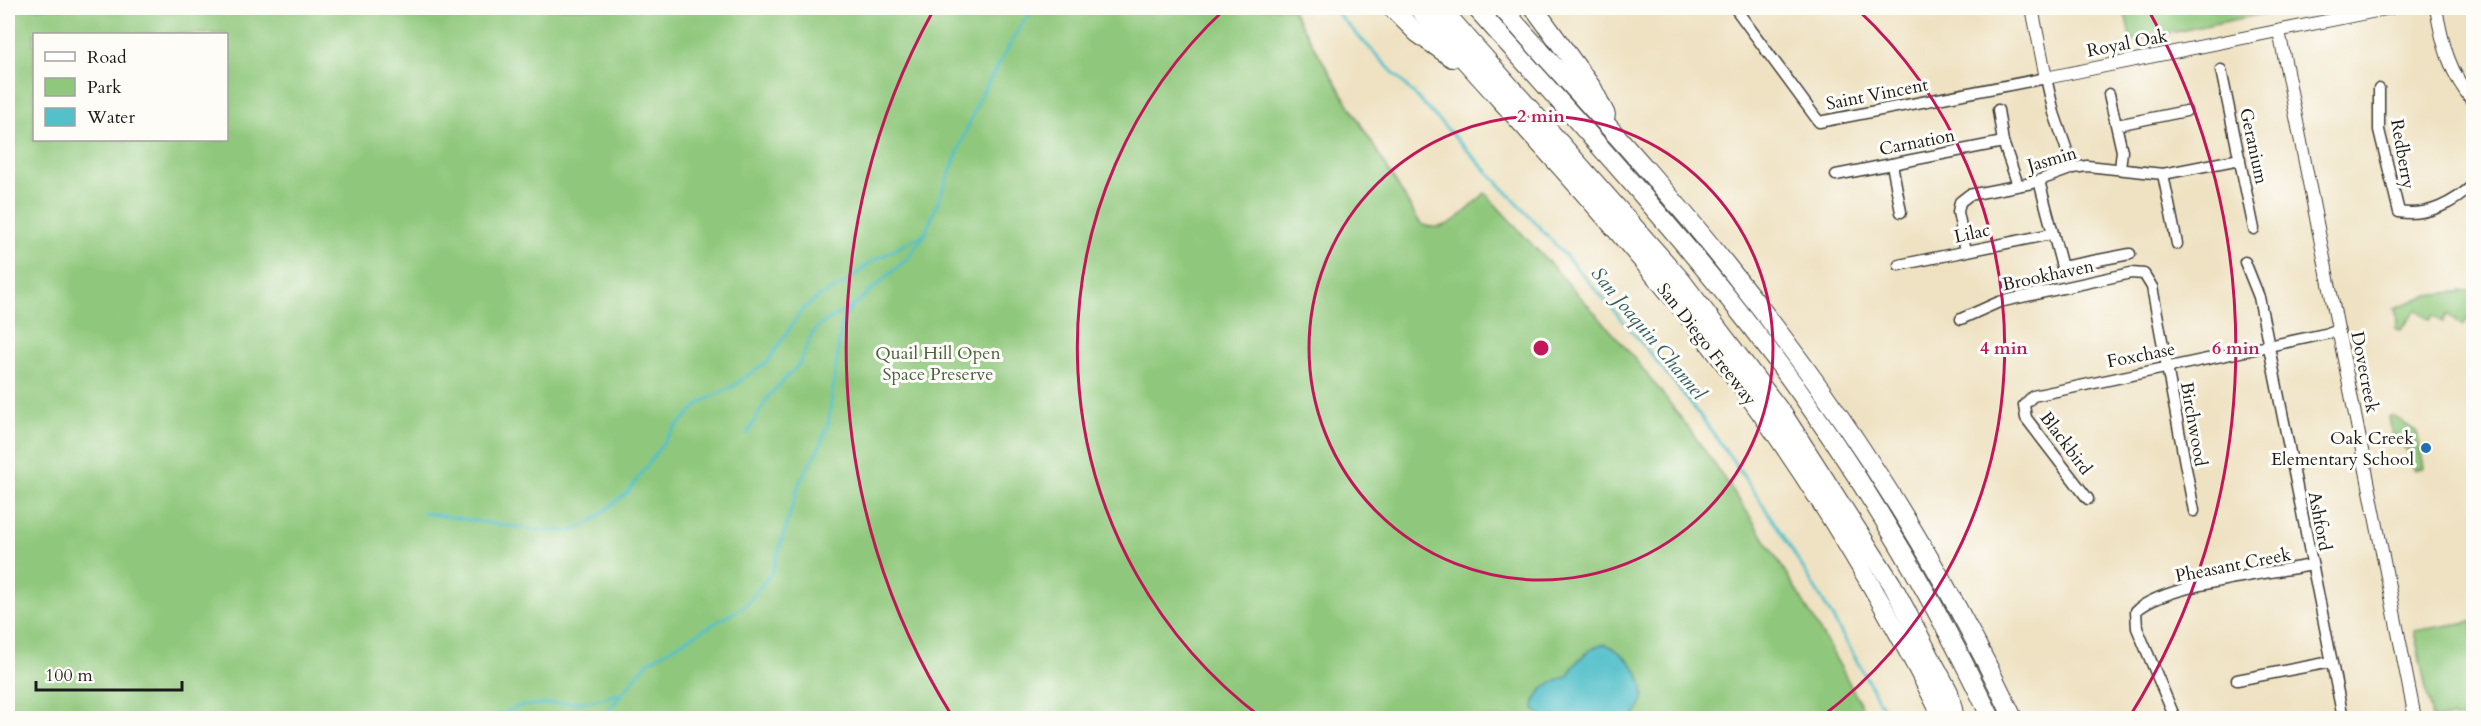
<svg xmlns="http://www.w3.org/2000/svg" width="2481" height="726" viewBox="0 0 2481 726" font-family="Cardo,serif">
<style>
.green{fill:#8fc87c;stroke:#56724c;stroke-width:1.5;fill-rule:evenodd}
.water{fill:#53c0ca;stroke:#386e73;stroke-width:1.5}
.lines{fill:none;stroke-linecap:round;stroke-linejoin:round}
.stream{stroke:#53c0ca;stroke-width:3}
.minor-casing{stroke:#3c3a35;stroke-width:13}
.tertiary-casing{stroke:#3c3a35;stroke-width:14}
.motorway-casing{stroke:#3c3a35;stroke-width:20}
.minor{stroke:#fff;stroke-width:10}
.tertiary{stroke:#fff;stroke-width:12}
.motorway{stroke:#fff;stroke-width:18}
.ring{fill:none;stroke:#c2185b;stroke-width:3}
.poi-dot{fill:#1f6fb2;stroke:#fdfcf7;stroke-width:2}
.labels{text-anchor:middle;stroke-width:6;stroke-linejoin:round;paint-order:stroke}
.street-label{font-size:18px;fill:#1c1c1c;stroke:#fdfcf7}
.park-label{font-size:18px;fill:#4a6142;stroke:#fdfcf7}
.poi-label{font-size:18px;fill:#1c1c1c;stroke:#fdfcf7;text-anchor:end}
.water-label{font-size:20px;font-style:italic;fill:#325e62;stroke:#fdfcf7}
.centre{fill:#c2185b;stroke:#fdfcf7;stroke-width:3}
.ring-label{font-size:18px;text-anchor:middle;font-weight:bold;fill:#c2185b;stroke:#fdfcf7;stroke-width:6;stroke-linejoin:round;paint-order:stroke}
</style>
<rect width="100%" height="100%" fill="#fdfcf7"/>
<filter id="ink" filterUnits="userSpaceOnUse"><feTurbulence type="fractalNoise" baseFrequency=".0167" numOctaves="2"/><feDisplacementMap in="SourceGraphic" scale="12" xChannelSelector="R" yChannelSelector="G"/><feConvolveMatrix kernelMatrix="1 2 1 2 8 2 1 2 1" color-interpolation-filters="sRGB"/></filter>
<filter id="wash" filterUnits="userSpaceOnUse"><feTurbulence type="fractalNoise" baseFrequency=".008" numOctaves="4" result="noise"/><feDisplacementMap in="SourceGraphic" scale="24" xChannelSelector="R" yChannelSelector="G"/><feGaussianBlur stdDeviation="1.35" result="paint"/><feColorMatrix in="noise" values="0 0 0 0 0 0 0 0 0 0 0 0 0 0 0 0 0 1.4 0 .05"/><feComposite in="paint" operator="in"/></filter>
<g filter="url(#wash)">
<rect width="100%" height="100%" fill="#efe2c2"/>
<g class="green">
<path d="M 8,8 L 1291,8 L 1420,223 C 1445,238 1468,209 1485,193 C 1534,248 1587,301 1634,358 C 1725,469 1802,592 1868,718 L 8,718 ZM 34,34 L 226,34 L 226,140 L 34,140 Z"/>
<polygon points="2124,8 2291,8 2131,41"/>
<polygon points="2473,290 2473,317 2470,315 2463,326 2448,315 2443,322 2433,315 2430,320 2416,310 2401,330 2395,328 2397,321 2395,308 2428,295"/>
<path d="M 2392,415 L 2417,432 L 2424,468 L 2413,470 C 2410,457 2408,446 2394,444 L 2389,417 Z"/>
<polygon points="2473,621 2473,718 2432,718 2414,631"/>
</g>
<path class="water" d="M 1605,644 C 1633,656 1660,693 1631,718 L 1545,718 L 1534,710 C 1534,690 1550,681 1567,677 C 1576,661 1586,649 1605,644 Z"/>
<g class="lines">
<g class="stream">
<path d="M 1332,8 C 1456,140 1587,269 1698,413 C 1771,509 1832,612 1888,718"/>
<polyline points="747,434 768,397 800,363 812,334 821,324 851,307"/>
<polyline points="423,513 542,531 574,531 591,522 629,491 672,431 700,403 732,387 769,360 802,310 820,296 844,284 871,262 923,235"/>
<polyline points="493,718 520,706 592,701 619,694"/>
<polyline points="602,718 648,662 745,606 772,572 800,481 818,450 828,425 842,322 852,307 908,258 925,234 980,97 1023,22 1036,8"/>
</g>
</g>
</g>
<g filter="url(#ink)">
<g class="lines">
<defs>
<g id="minor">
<polyline points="1735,8 1819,122 2046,78 2054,113 2073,168"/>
<polyline points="2221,70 2254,229"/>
<path d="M 2379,89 L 2379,130 L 2399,212 C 2427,217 2454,203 2474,184"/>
<polyline points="2109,94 2122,151 2120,169"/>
<polyline points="1998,110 2003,142 2018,185"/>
<polyline points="2117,125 2186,111"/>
<polyline points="1892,164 1901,212"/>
<polyline points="2163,174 2177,244"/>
<polyline points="1836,175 2003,142"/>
<polyline points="2039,181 2062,267 2130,254"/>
<polyline points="1966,251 1958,212 1960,202 1969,195 2032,183 2073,168 2087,166 2163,174 2240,159"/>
<polyline points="2245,262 2259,297 2343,718"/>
<polyline points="1899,265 2051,234"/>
<polyline points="1961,319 1999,302 2131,273 2144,274 2152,287 2194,511"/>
<polyline points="2088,499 2026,418 2024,405 2033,396 2339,331"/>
<polyline points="2237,680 2331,662"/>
<path d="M 2175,718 L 2137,628 L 2136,611 C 2164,584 2271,573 2312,565"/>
</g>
<g id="tertiary">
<polyline points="2032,8 2046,78 2391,8"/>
<path d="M 2436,8 C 2442,43 2450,75 2474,102"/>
<polyline points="2279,31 2415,718"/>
</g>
<g id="motorway">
<polyline points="1392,8 1417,33 1452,58"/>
<path d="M 1418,8 C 1522,126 1633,241 1728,368 C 1811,478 1881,596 1943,718"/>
<polyline points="1441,8 1681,280 1785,417 1892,584 1949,692 1955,718"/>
<path d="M 1476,8 C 1567,110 1660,211 1745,319 C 1841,442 1924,578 1991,718"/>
<path d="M 1502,8 C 1578,94 1657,177 1728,267 C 1840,406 1938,557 2013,718"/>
<polyline points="1534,8 1593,89 1606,115"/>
</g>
</defs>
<use href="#minor" class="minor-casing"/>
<use href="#tertiary" class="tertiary-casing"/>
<use href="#motorway" class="motorway-casing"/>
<use href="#minor" class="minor"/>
<use href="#tertiary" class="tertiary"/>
<use href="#motorway" class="motorway"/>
</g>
</g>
<g class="ring">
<circle cx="1541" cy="348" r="232"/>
<path d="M1262 718A463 463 0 0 1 1225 9M1857 9A463 463 0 0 1 1820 718"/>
<path d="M952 716A695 695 0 0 1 933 11M2149 11A695 695 0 0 1 2130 716"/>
</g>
<circle class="poi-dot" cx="2426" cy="448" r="6"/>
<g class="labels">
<g class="street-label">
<text transform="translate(2127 43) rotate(-11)" y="6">Royal Oak</text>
<text transform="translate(1877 94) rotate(-11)" y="6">Saint Vincent</text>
<text transform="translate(1917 142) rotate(-11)" y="6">Carnation</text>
<text transform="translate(2254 146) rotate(78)" y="6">Geranium</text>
<text transform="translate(2403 154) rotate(80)" y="6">Redberry</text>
<text transform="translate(2052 159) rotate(-16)" y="6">Jasmin</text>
<text transform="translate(1972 233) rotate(-12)" y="6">Lilac</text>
<text transform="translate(2048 275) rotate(-12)" y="6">Brookhaven</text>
<text transform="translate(1707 344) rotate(52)" y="6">San Diego Freeway</text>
<text transform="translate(2141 355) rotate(-11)" y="6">Foxchase</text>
<text transform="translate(2365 372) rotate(79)" y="6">Dovecreek</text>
<text transform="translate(2194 424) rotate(80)" y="6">Birchwood</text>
<text transform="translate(2066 443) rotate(53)" y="6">Blackbird</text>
<text transform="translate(2320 521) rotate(79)" y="6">Ashford</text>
<text transform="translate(2233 565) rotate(-11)" y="6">Pheasant Creek</text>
</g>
<g class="park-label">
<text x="938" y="359">Quail Hill Open<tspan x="938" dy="21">Space Preserve</tspan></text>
</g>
<g class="poi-label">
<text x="2414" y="444">Oak Creek<tspan x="2414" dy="21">Elementary School</tspan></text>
</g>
<g class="water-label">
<text transform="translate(1649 333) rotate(50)" y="7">San Joaquin Channel</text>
</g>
</g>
<circle cx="1541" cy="348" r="9" class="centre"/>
<g class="ring-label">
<text x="1541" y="122">2 min</text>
<text x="2004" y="354">4 min</text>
<text x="2236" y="354">6 min</text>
</g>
<rect width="2481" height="726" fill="none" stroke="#fdfcf7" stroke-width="30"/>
<rect x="33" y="33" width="195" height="108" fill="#fdfcf7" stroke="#a3a29f" stroke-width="1.5"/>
<rect x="45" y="52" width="30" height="9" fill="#ffffff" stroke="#a3a29f" stroke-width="1.5"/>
<text x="87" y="63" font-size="18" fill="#1c1c1c">Road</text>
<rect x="45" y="78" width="30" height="18" fill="#8fc87c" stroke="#a3a29f" stroke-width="1.5"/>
<text x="87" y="93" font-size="18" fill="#1c1c1c">Park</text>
<rect x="45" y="108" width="30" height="18" fill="#53c0ca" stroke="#a3a29f" stroke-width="1.5"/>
<text x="87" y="123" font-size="18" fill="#1c1c1c">Water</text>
<path d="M36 681v9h146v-9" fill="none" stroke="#1c1c1c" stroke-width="3"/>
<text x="45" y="681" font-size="18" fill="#1c1c1c" stroke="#fdfcf7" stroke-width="4.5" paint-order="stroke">100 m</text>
</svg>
